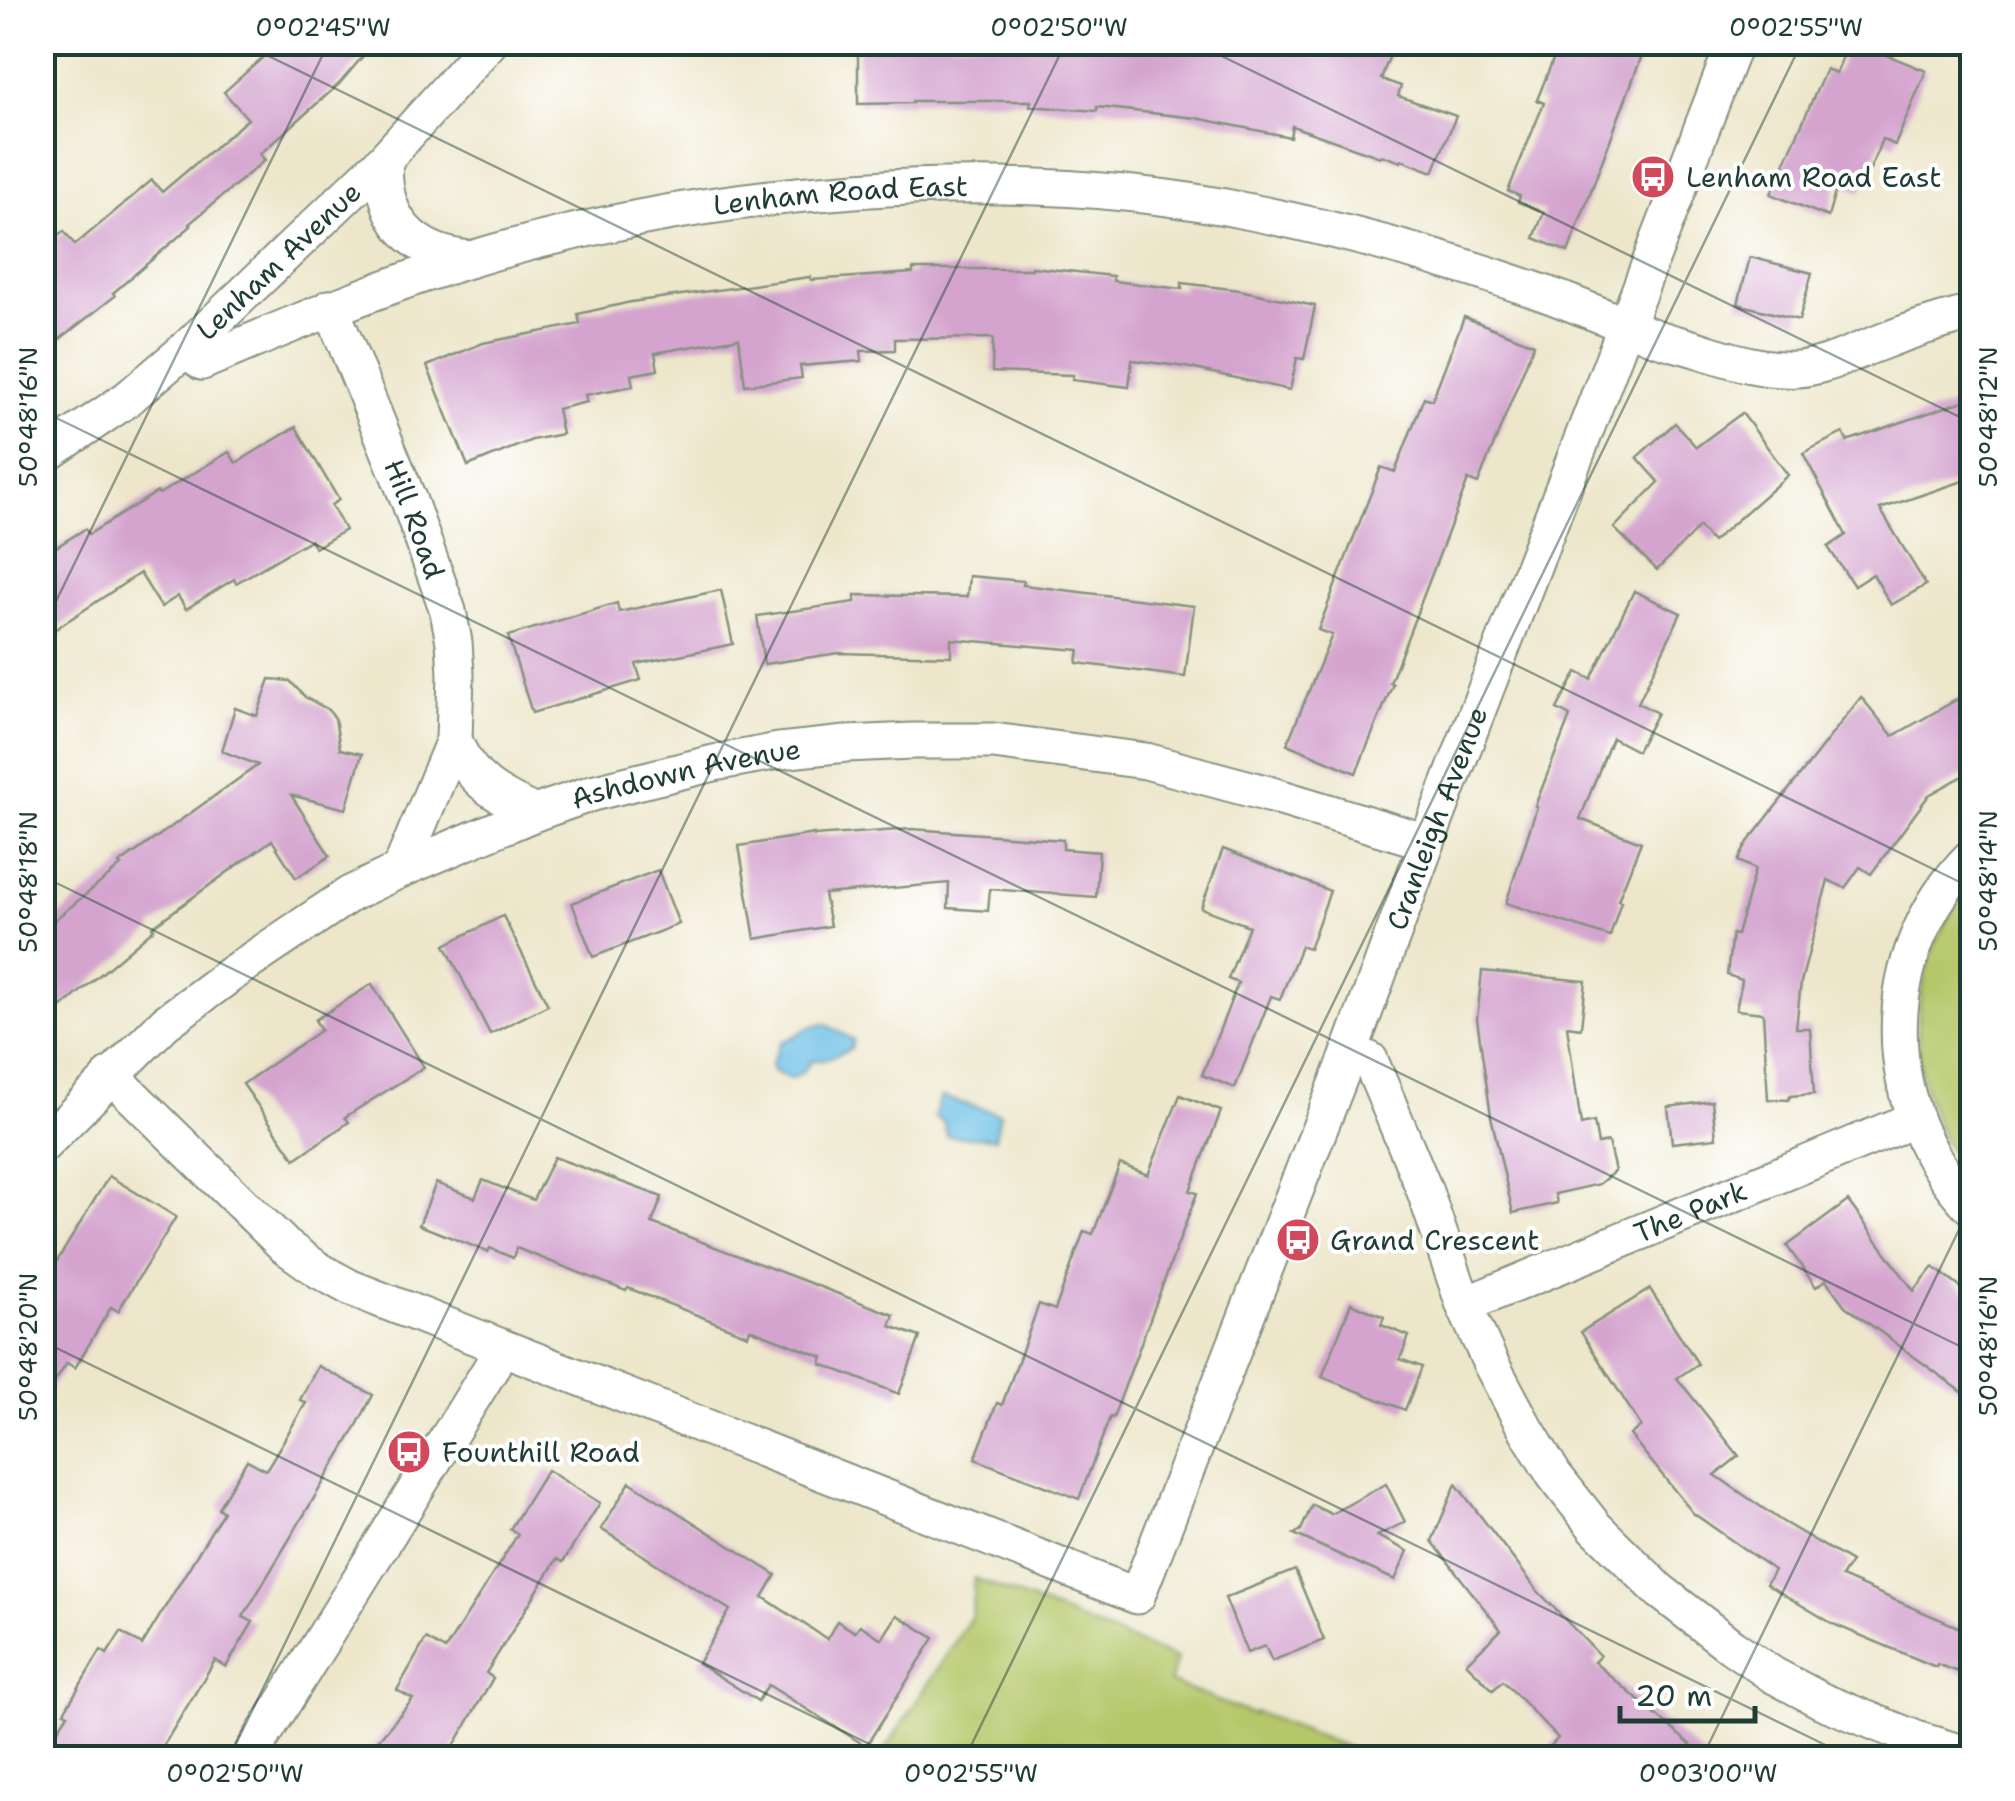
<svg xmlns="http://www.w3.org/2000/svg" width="2015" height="1801" viewBox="0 0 2015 1801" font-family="'Shantell Sans',sans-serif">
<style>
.green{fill:#b6c76a;stroke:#6a824f;stroke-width:2.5}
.water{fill:#6abfe6;stroke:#447e8d;stroke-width:2.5}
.building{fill:#d4a4cf}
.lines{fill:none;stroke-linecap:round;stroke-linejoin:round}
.street-casing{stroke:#86927f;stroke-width:39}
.street{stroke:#fff;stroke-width:35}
.ticks{fill:none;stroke:#1f3d34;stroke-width:2.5;stroke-opacity:0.45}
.labels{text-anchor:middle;stroke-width:8;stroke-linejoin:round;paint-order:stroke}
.poi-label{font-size:28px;fill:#1f3d34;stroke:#fff;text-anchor:start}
.street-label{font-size:28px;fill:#1f3d34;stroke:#fff}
.neatline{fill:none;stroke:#1f3d34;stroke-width:4}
.ticks-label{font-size:25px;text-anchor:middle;fill:#1f3d34}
</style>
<rect width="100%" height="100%" fill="#fff"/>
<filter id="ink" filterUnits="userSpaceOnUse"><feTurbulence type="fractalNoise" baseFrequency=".01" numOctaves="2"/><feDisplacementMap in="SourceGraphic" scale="20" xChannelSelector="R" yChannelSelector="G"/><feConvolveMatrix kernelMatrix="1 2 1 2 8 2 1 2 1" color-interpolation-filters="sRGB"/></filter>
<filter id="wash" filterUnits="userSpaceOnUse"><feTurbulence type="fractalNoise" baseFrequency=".0048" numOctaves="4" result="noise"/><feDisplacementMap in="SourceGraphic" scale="40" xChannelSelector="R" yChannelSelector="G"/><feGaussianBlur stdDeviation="2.25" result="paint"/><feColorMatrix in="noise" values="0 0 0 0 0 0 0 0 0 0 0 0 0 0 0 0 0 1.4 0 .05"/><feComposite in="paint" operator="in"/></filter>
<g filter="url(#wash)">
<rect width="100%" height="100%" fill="#ede6ca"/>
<g class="green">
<path d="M 1972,884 L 1972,1183 C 1901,1097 1899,969 1972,884 Z"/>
<polygon points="974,1578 1177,1659 1169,1682 1253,1715 1255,1712 1349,1748 1345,1758 880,1758 972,1616"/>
</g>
<g class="water">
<path d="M 825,1024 L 853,1040 L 851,1049 L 823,1060 L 812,1060 L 801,1073 L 790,1079 L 773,1071 L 771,1065 L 781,1042 C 802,1036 801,1026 825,1024 Z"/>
<polygon points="941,1097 1000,1114 995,1138 947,1136 943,1121 934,1117"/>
</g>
<g id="blocks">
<g class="building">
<polygon points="280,42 375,42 339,84 260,154 265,160 189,224 191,226 113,293 115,296 42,353 42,249 64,231 75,245 152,180 162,192 248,119 224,92"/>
<polygon points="858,42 1365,42 1391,52 1381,79 1401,86 1398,96 1456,116 1433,172 1402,160 1401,162 1381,155 1380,157 1292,126 1290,137 1196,118 1097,107 1097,111 1030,106 1031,101 912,101 912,103 858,104"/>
<polygon points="1560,42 1647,42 1568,252 1534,238 1544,212 1518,202 1520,196 1508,191 1544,103 1537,100"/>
<polygon points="1849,42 1855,42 1926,71 1895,145 1882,139 1861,192 1838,182 1828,217 1771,194 1826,69 1836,73"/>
<polygon points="1750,257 1812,273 1799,320 1738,304"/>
<polygon points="1032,267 1113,276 1113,281 1182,289 1182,283 1239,290 1315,306 1304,359 1297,358 1290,390 1186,367 1132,360 1129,387 1072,380 1073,375 992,372 993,338 895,339 895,350 861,351 862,361 800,366 802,378 745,385 739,338 655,353 658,370 631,375 633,386 585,395 587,402 557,409 562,434 532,440 468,466 427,366 483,343 580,324 578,314 631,302 810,277 811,280 913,273 913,269 1032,269"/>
<polygon points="1464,317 1534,344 1478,484 1468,480 1390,683 1393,684 1356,773 1287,744 1332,635 1318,630 1381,467 1395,472 1424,397 1432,400"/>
<polygon points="1972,398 1972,478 1880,509 1926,585 1891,605 1873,574 1854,586 1828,547 1846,535 1803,453 1843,433 1847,441"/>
<polygon points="1742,413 1788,475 1712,542 1699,527 1657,570 1614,528 1659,482 1637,457 1675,423 1696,447"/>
<polygon points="296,427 339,500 331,505 345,530 315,548 310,540 236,583 234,579 186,609 178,596 161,607 140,573 42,638 42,556 85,529 89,534 157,492 159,494 229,452 236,463"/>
<polygon points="969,576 1024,581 1023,585 1194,606 1185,677 1077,663 1079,650 951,639 951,656 839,653 764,664 757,616 855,602 855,595 967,597"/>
<polygon points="721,590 733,644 636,664 641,680 532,713 508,636 617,603 619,612"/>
<polygon points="1634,591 1681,613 1638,703 1657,713 1637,751 1612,738 1580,819 1641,842 1618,900 1621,901 1610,937 1506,903 1537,807 1535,806 1570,716 1557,709 1577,672 1591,679"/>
<polygon points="270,679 290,681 305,697 327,709 335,718 340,749 362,754 346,809 291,795 330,856 296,878 272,840 152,927 154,929 42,1024 42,930 121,866 119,864 258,765 222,751 235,708 257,716"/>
<polygon points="1972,691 1972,771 1929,795 1871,874 1860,867 1845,888 1828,880 1801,982 1796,1028 1810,1028 1814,1094 1790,1096 1789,1100 1768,1099 1763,1013 1736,1010 1742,980 1727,975 1732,934 1737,935 1755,869 1738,861 1748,842 1861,697 1893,736"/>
<polygon points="912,829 1063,840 1063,849 1099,852 1096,897 990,889 988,911 948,908 949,883 824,894 830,926 755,939 739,846 814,834 814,836"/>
<polygon points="1223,849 1330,891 1309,949 1301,946 1280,999 1271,996 1235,1088 1202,1075 1238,983 1228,979 1249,926 1201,908"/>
<polygon points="658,870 679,924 593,957 572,903"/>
<polygon points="503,916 548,1005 490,1034 445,945"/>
<polygon points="1482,971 1586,981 1581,1028 1567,1026 1581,1125 1594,1122 1598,1144 1608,1142 1615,1171 1599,1184 1555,1194 1557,1203 1513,1213 1491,1116 1477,1019"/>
<polygon points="372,984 424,1067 345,1117 349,1122 295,1159 243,1084 321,1030 315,1020"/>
<polygon points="1180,1095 1221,1111 1190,1191 1197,1193 1113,1418 1110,1417 1079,1499 975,1459 997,1403 1002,1405 1039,1304 1055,1310 1084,1231 1093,1234 1120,1164 1148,1175"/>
<polygon points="1712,1101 1716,1138 1672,1143 1668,1107"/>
<polygon points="554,1157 662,1197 652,1223 894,1315 890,1326 920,1337 899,1394 821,1364 823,1357 750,1329 748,1335 628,1288 626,1291 516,1248 513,1258 490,1248 488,1252 419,1225 436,1183 475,1198 483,1180 533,1200"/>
<polygon points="109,1176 176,1217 118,1311 111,1307 75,1368 67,1363 42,1402 42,1253 56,1263"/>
<polygon points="1848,1201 1914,1291 1933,1267 1972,1296 1972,1399 1845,1306 1826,1280 1816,1287 1787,1246"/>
<polygon points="1650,1289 1698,1364 1677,1378 1739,1456 1715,1475 1780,1520 1851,1562 1841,1577 1972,1633 1972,1677 1937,1664 1936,1667 1833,1624 1766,1584 1774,1570 1693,1513 1630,1435 1641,1426 1581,1332"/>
<polygon points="1351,1303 1384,1317 1381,1325 1409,1336 1400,1359 1422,1367 1405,1410 1322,1377"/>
<polygon points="318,1366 373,1395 354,1431 243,1617 253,1622 226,1667 215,1660 156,1758 42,1758 42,1755 68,1714 64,1712 101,1650 107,1654 121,1632 142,1645 223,1512 218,1508 247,1460 266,1470 306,1403 300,1400"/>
<polygon points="547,1470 600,1503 563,1562 557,1559 486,1673 493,1678 447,1758 363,1758 413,1699 397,1690 426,1639 445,1650 518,1534 510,1529"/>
<polygon points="630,1482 776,1575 763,1597 827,1639 837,1621 855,1632 860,1625 882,1639 897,1615 934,1638 866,1746 768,1685 758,1701 698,1663 730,1610 601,1529"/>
<polygon points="1386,1484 1405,1522 1377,1536 1408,1551 1395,1580 1294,1534 1301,1530 1312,1505 1331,1514"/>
<polygon points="1456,1484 1537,1590 1600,1656 1594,1662 1706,1758 1540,1758 1558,1738 1503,1681 1493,1690 1466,1663 1501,1630 1432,1541"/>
<polygon points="1295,1570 1324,1640 1272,1661 1265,1646 1247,1653 1225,1598"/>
</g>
</g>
</g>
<g filter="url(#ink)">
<use href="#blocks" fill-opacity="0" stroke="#86927f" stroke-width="2.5"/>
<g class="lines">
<defs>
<g id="street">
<path d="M 385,159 C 380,218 412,254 471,259"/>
<path id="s1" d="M 329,308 L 338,325 L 409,501 L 448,611 L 454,642 L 456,674 L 454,740 L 400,870"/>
<path id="s2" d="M 186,349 L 202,362 C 290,325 377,288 468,260 C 709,187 1004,162 1251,212 C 1347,231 1443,258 1535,290 C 1573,303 1610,319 1646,334 C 1666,342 1688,346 1708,353 C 1737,362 1767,371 1798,369 C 1826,367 1851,353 1876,344 C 1908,331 1940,321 1972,313"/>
<path id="s3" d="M 42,457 L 126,400 L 186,349 L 385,159 L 490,42"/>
<path d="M 454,740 C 470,781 496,795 535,813"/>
<path d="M 1972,856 C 1874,954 1876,1109 1972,1208"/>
<polyline points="1350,1051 1370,1060 1424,1189 1464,1305 1490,1362 1522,1422 1554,1475 1595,1527 1660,1591 1731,1646 1773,1675 1822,1701 1919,1740 1972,1756"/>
<path id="s4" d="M 111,1075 L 285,1246 L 320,1271 L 351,1288 L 1137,1596 L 1350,1051 L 1427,842 L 1735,42"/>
<path id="s5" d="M 42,1146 L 165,1023 L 231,974 L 350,894 L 400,870 L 535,813 L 592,793 L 714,763 L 779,751 L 846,744 L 913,741 L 993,741 L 1146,761 L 1265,793 L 1427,842"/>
<path id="s6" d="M 1464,1305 L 1915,1119"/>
<polyline points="249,1758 491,1368 501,1347"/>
</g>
</defs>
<use href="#street" class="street-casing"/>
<use href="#street" class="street"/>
</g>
</g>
<path class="ticks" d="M 240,42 L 1972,888M 1193,42 L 1972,423M 42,411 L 1972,1352M 42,630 L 329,42M 42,876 L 1852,1758M 42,1341 L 898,1758M 229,1758 L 1066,42M 965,1758 L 1802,42M 1702,1758 L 1972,1203"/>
<defs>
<symbol id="bus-disc" viewBox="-11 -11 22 22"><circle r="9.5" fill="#d1495b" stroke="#fff"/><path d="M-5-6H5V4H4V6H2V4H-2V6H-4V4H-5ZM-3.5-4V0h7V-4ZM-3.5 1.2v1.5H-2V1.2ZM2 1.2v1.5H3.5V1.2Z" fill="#fff"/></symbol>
</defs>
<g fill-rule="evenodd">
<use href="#bus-disc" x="1628" y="152" width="50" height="50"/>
<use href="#bus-disc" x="1273" y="1215" width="50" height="50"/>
<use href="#bus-disc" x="384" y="1427" width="50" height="50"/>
</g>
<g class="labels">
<g class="poi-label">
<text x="1686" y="187">Lenham Road East</text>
<text x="1330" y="1250">Grand Crescent</text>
<text x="442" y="1462">Founthill Road</text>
</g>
<g class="street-label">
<text dy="10" stroke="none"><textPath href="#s2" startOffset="685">Lenham Road East</textPath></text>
<text dy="10" stroke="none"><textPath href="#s3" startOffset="308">Lenham Avenue</textPath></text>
<text dy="10" stroke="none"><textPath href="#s1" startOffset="228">Hill Road</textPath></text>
<text dy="10" stroke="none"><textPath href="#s5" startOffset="758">Ashdown Avenue</textPath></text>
<text dy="10" stroke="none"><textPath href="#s4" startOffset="2000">Cranleigh Avenue</textPath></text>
<text dy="10" stroke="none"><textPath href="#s6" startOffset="245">The Park</textPath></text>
</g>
</g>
<rect width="2015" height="1801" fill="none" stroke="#fff" stroke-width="110"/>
<path d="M1620 1706v15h135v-15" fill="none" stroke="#1f3d34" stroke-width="5"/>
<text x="1635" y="1706" font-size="30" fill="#1f3d34" stroke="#ffffff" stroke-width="8" paint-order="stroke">20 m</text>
<rect x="55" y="55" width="1905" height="1691" class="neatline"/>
<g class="ticks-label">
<text x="323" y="36">0°02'45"W</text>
<text x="1059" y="36">0°02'50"W</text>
<text x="1796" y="36">0°02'55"W</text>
<text transform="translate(1988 417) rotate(-90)" y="9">50°48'12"N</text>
<text transform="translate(28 417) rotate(-90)" y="9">50°48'16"N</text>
<text transform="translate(1988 881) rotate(-90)" y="9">50°48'14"N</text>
<text transform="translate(28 882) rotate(-90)" y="9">50°48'18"N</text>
<text transform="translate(1988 1346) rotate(-90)" y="9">50°48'16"N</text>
<text transform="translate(28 1347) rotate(-90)" y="9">50°48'20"N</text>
<text x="235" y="1782">0°02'50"W</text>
<text x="971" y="1782">0°02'55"W</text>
<text x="1708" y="1782">0°03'00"W</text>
</g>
</svg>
